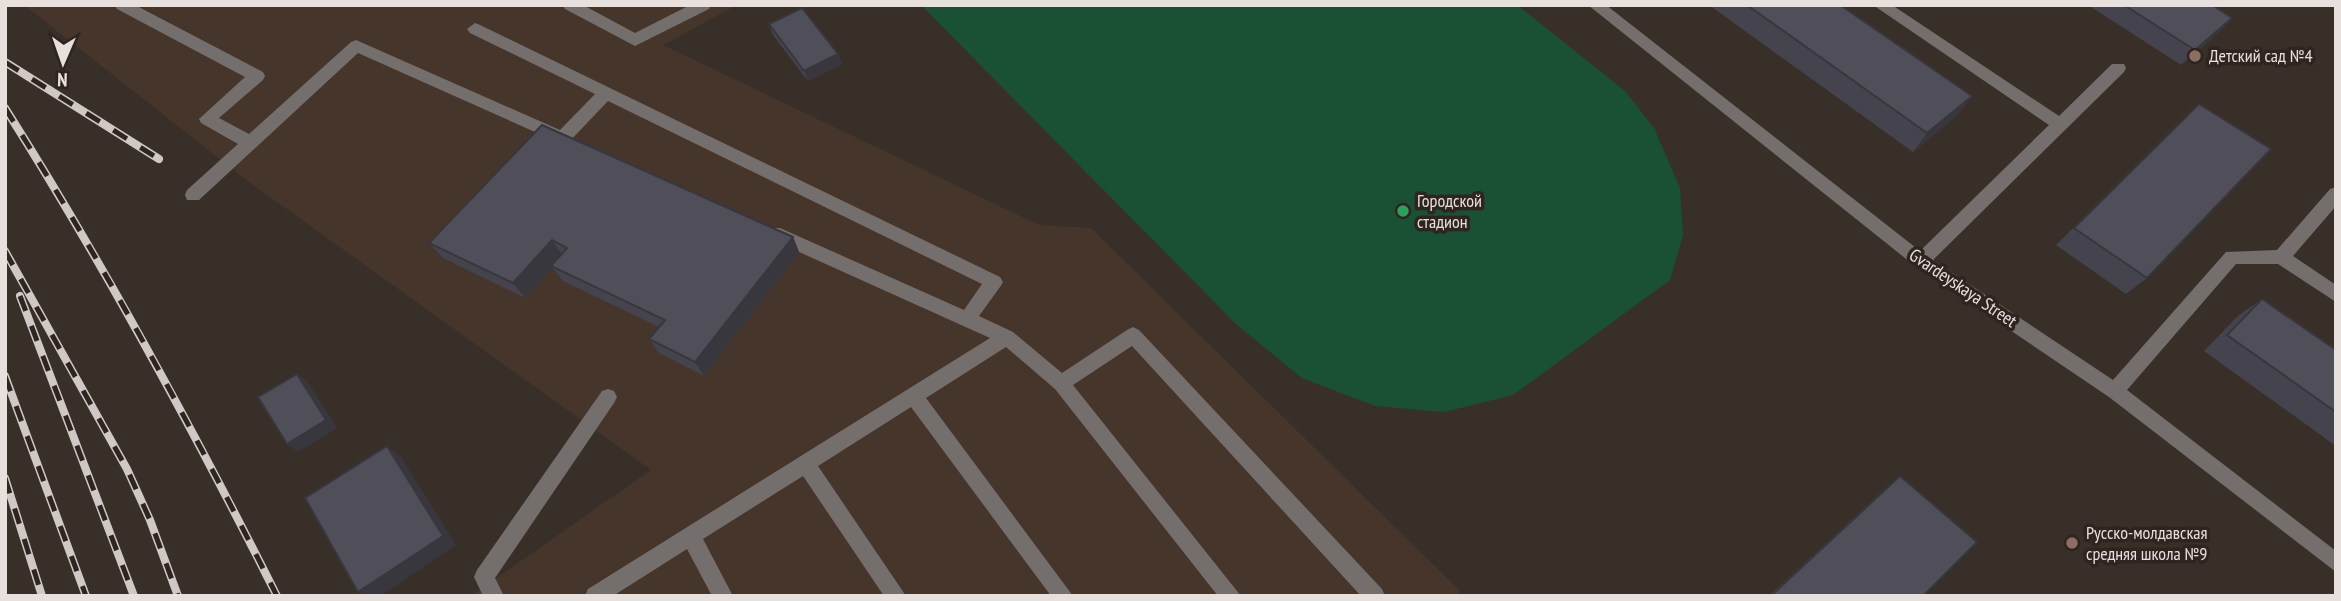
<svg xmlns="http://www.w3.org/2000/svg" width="2341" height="601" viewBox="0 0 2341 601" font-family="'PT Sans Narrow',sans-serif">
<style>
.industrial{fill:#46352a}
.green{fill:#1a5135}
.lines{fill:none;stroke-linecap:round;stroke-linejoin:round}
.minor{fill:#746f6c;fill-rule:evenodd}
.rail-casing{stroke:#d0c8c5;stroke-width:8}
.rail{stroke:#2f2520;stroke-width:5;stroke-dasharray:16;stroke-linecap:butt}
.wall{fill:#45434d}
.shaded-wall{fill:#38373e}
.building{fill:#504e59;stroke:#38373e;stroke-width:2}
.education-dot{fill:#8d6e63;stroke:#2f2520;stroke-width:2.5}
.leisure-dot{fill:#2e9e5b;stroke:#2f2520;stroke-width:2.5}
.labels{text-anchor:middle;stroke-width:7;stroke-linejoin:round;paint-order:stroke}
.poi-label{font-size:18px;fill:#e7e0dd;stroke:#2f2520;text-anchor:start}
.street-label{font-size:18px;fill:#e7e0dd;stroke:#2f2520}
</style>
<rect width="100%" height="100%" fill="#392f29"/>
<polygon class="industrial" points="24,5 737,5 663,45 1039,225 1091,228 1460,591 1456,596 471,596 651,470 249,182"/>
<polygon class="green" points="921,5 1517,5 1625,91 1654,128 1680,188 1683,235 1670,280 1513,395 1444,412 1375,406 1302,378 1237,325"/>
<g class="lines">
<g class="minor">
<polygon points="115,5 135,5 263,72 265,76 263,80 219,118 249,134 351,42 356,40 560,130 595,94 470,33 467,29 475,23 480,25 1000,277 1003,282 1000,287 979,316 1013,332 1062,373 1127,330 1133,327 1139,330 1382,589 1385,596 1361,596 1132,346 1073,385 1241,596 1218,596 1055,389 1006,347 926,398 1073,596 1051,596 911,407 818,466 906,596 884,596 803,476 703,539 733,596 712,596 687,549 613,596 585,596 588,589 990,338 768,238 766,233 768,228 780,228 964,310 982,284 608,101 568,143 562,144 358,53 199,200 187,200 185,195 187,190 238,144 201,123 199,119 245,77 117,9"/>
<polygon points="563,5 583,5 635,33 690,5 711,5 709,9 635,46 565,9"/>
<polygon points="1588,5 1606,5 1920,251 2049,125 1873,5 1892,5 2059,116 2112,64 2124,64 2126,68 2124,72 1933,260 2113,380 2226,252 2277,250 2330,189 2336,187 2336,206 2293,256 2336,285 2336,302 2278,264 2236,264 2127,390 2336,551 2336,572 2109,397 1915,266"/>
<polygon points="608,389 614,391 617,397 614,403 495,578 504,596 483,596 474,577 477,570 602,391"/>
</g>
<defs>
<g id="rail">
<polyline points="5,62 159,159"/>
<path d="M 5,108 C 105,266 193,429 277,596"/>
<polyline points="5,251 127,469 150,520 178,596"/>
<polyline points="20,296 134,596"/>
<polyline points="5,376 86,596"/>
<polyline points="5,478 42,596"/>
</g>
</defs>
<use href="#rail" class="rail-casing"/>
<use href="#rail" class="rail"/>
</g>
<g class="wall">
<polygon points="1709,5 1840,5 1972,96 1957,115 1913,152"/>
<polygon points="2088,5 2212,5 2232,18 2218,33 2181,65"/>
<polygon points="769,24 838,54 842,64 808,81 773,35"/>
<polygon points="2199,104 2147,278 2126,294 2056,245"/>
<polygon points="793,237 799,252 704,376 659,353 649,339 659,327 563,281 552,267 525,298 443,258 429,243"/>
<polygon points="2262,299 2336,350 2336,446 2204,351 2239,315"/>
<polygon points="1900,476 1923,596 1769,596 1886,488"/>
</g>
<g class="shaded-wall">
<polygon points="2232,18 2218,33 2181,65 2195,50"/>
<polygon points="838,54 842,64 808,81 804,71"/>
<polygon points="1972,96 1957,115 1913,152 1927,133"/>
<polygon points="793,237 799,252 704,376 695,362"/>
<polygon points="552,240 563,256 525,298 513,283"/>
<polygon points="297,374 308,382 337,428 298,452 287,444"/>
<polygon points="387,446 401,457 456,545 380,596 365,596 358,592"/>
</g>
<g class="building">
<polygon points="1747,5 1840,5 1972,96 1927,133"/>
<polygon points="2124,5 2212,5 2232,18 2195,50"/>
<polygon points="802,8 838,54 804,71 769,24"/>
<polygon points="2199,104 2271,149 2147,278 2074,228"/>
<polygon points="542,125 793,237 695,362 649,339 665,320 551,266 567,248 552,240 513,283 429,243"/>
<polygon points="2262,299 2336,350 2336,412 2227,335"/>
<polygon points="297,374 326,420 287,444 258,397"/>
<polygon points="387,446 443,536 358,592 305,498"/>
<polygon points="1900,476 1977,542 1923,596 1771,596"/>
</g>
<g class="education-dot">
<circle cx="2195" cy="56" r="7"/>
<circle cx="2072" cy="543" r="7"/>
</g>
<circle class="leisure-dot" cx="1403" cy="211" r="7"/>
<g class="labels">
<g class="poi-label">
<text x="2209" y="62">Детский сад №4</text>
<text x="1417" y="207">Городской<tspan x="1417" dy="21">стадион</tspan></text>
<text x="2086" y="539">Русско-молдавская<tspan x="2086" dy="21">средняя школа №9</tspan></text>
</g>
<g class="street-label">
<text transform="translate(1963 288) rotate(34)" y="6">Gvardeyskaya Street</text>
</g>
</g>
<rect width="2341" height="601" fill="none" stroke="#e7e0dd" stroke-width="14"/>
<g transform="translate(63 63) rotate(182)" stroke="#2f2520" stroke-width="5" paint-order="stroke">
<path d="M0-5L12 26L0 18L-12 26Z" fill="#e7e0dd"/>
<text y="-10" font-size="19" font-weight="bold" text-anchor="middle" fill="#e7e0dd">N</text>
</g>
</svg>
